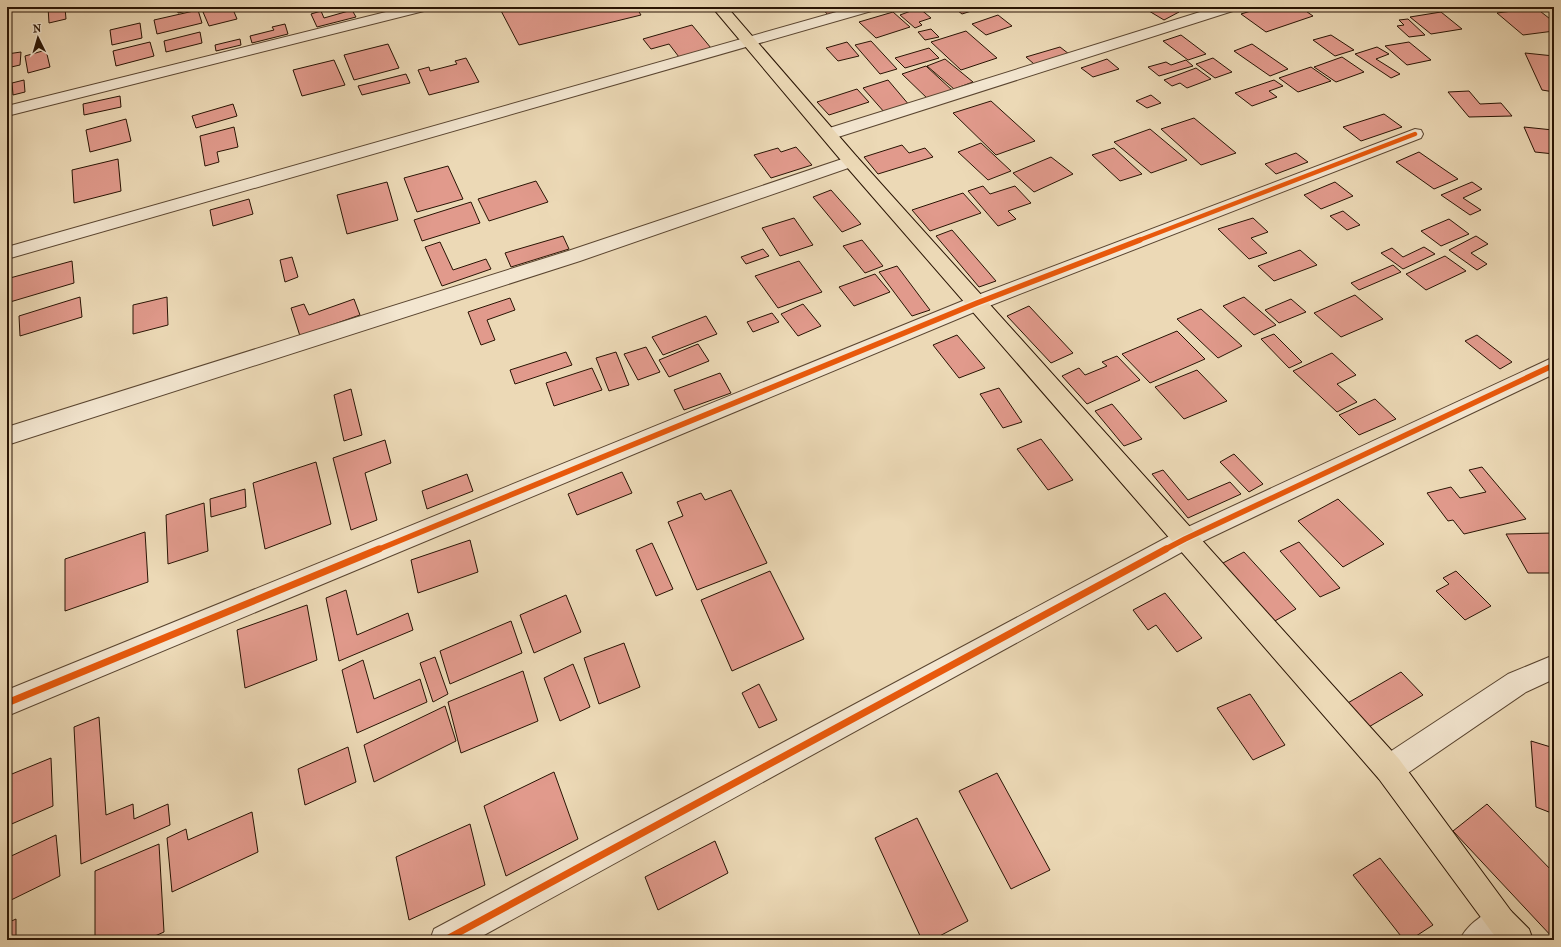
<svg xmlns="http://www.w3.org/2000/svg" width="1561" height="947" viewBox="0 0 1561 947" font-family="'IM FELL French Canon',serif">
<style>
.building{fill:#e19a8c;stroke:#291404}
.lines{fill:none;stroke-linecap:round;stroke-linejoin:round}
.minor-casing{stroke:#5a4530;stroke-width:2}
.major-casing{stroke:#291404;stroke-width:2}
.minor{fill:#f3e6d0;fill-rule:evenodd}
.major{fill:#ecd9b6;fill-rule:evenodd}
.cycleway-far2-casing{stroke:#f3e6d0;stroke-width:6}
.cycleway-far1-casing{stroke:#f3e6d0;stroke-width:8}
.cycleway-casing{stroke:#f3e6d0;stroke-width:10}
.cycleway-far2{stroke:#e8590c;stroke-width:4.5}
.cycleway-far1{stroke:#e8590c;stroke-width:5.5}
.cycleway{stroke:#e8590c;stroke-width:7}
</style>
<rect width="100%" height="100%" fill="#ecd9b6"/>
<filter id="stains"><feTurbulence type="fractalNoise" baseFrequency=".005" numOctaves="4"/><feColorMatrix values="0 0 0 0 .2 0 0 0 0 .09 0 0 0 0 .02 0 0 0 .5 -.17"/></filter>
<radialGradient id="worn" r=".72"><stop offset=".6" stop-color="#630" stop-opacity="0"/><stop offset="1" stop-color="#630" stop-opacity=".3"/></radialGradient>
<g class="building">
<polygon points="48,7 69,7 65,8 66,19 49,23"/>
<polygon points="177,7 201,7 201,8 178,13"/>
<polygon points="218,7 232,7 237,19 209,26 203,12"/>
<polygon points="499,7 636,7 641,15 519,45"/>
<polygon points="821,7 845,7 848,9 828,15"/>
<polygon points="953,7 984,7 962,14"/>
<polygon points="1157,7 1169,7 1179,12 1164,20 1149,11"/>
<polygon points="1264,7 1300,7 1313,16 1266,32 1241,14"/>
<polygon points="919,8 931,18 919,22 922,25 915,28 900,15"/>
<polygon points="1536,8 1554,22 1554,31 1523,35 1497,13"/>
<polygon points="198,10 202,23 157,34 154,20"/>
<polygon points="352,10 356,17 317,27 311,14 321,11 324,18"/>
<polygon points="893,12 910,27 876,38 859,22"/>
<polygon points="1441,12 1462,29 1431,34 1410,17"/>
<polygon points="998,15 1012,26 986,35 972,24"/>
<polygon points="1408,19 1425,35 1409,37 1397,26 1404,25 1399,20"/>
<polygon points="140,23 142,38 112,45 110,30"/>
<polygon points="285,24 288,34 252,43 250,36 274,30 272,27"/>
<polygon points="692,25 711,48 679,57 669,44 651,49 643,39"/>
<polygon points="931,29 939,37 925,40 918,32"/>
<polygon points="966,31 997,58 961,70 931,42"/>
<polygon points="200,32 202,43 166,52 164,41"/>
<polygon points="1181,35 1206,54 1188,60 1163,41"/>
<polygon points="1331,35 1354,50 1335,56 1313,40"/>
<polygon points="240,39 241,45 216,51 215,45"/>
<polygon points="871,41 897,69 880,74 855,45"/>
<polygon points="150,42 154,56 116,66 113,51"/>
<polygon points="847,42 859,56 838,61 826,48"/>
<polygon points="1409,42 1431,60 1407,65 1385,46"/>
<polygon points="388,44 399,68 354,80 344,55"/>
<polygon points="1252,44 1288,69 1270,76 1234,51"/>
<polygon points="1060,47 1069,54 1034,64 1026,57"/>
<polygon points="1377,47 1389,54 1376,59 1400,74 1391,78 1355,54"/>
<polygon points="929,48 939,58 905,68 895,58"/>
<polygon points="46,50 50,67 28,73 25,56"/>
<polygon points="21,52 20,65 7,68 7,54"/>
<polygon points="1525,53 1554,56 1554,92 1542,90"/>
<polygon points="1342,57 1364,72 1336,82 1314,67"/>
<polygon points="466,58 479,82 429,95 418,70 429,67 430,71 457,64 455,61"/>
<polygon points="1213,58 1232,72 1215,78 1196,64"/>
<polygon points="945,59 973,82 954,89 927,66"/>
<polygon points="1107,59 1119,69 1093,77 1081,68"/>
<polygon points="334,60 345,85 302,96 293,70"/>
<polygon points="1186,60 1193,66 1159,76 1148,67 1166,62 1171,65"/>
<polygon points="926,66 953,91 929,100 902,74"/>
<polygon points="1311,67 1331,81 1298,92 1279,78"/>
<polygon points="1196,68 1211,79 1187,88 1180,83 1172,86 1164,80"/>
<polygon points="406,74 410,83 362,95 358,86"/>
<polygon points="24,80 25,92 13,95 12,83"/>
<polygon points="888,80 910,106 885,113 863,88"/>
<polygon points="1274,80 1283,86 1269,91 1277,97 1252,106 1235,93"/>
<polygon points="857,89 869,102 829,115 817,102"/>
<polygon points="1469,91 1480,104 1501,103 1512,116 1469,117 1448,92"/>
<polygon points="1151,95 1161,103 1147,108 1136,101"/>
<polygon points="120,96 121,107 84,115 83,104"/>
<polygon points="991,101 1035,141 996,155 953,113"/>
<polygon points="233,104 237,116 196,128 192,116"/>
<polygon points="1384,114 1402,127 1361,141 1343,127"/>
<polygon points="1194,118 1236,153 1201,165 1161,129"/>
<polygon points="126,119 131,141 90,152 86,130"/>
<polygon points="234,127 238,147 217,152 219,162 205,166 200,136"/>
<polygon points="1524,127 1553,130 1554,154 1535,152"/>
<polygon points="1150,129 1187,160 1151,173 1114,142"/>
<polygon points="981,143 1011,171 988,180 958,152"/>
<polygon points="902,145 909,153 925,148 933,157 878,174 864,157"/>
<polygon points="796,147 812,165 771,178 754,155 778,148 781,152"/>
<polygon points="1114,148 1142,174 1120,181 1092,155"/>
<polygon points="1419,152 1458,179 1434,189 1396,162"/>
<polygon points="1296,153 1308,162 1276,174 1265,164"/>
<polygon points="1051,157 1073,174 1034,192 1013,173"/>
<polygon points="118,159 121,191 74,203 72,170"/>
<polygon points="448,166 463,199 417,212 404,178"/>
<polygon points="536,181 548,202 489,221 478,199"/>
<polygon points="387,182 398,220 347,234 337,195"/>
<polygon points="1335,182 1353,196 1321,209 1304,195"/>
<polygon points="1472,182 1482,189 1463,198 1481,210 1470,215 1441,195"/>
<polygon points="983,186 990,194 1015,186 1031,203 1008,211 1016,219 998,226 968,191"/>
<polygon points="831,190 861,224 842,232 813,197"/>
<polygon points="963,193 981,213 930,231 912,210"/>
<polygon points="249,199 253,214 213,226 210,210"/>
<polygon points="471,202 480,223 422,241 414,220"/>
<polygon points="1343,211 1360,225 1347,230 1330,216"/>
<polygon points="794,218 813,245 780,256 762,228"/>
<polygon points="1253,218 1268,232 1251,238 1267,253 1249,259 1218,229"/>
<polygon points="1449,219 1469,234 1441,246 1421,231"/>
<polygon points="952,230 996,281 979,287 936,236"/>
<polygon points="563,236 569,249 511,267 505,253"/>
<polygon points="1476,236 1488,244 1471,253 1487,264 1477,270 1449,250"/>
<polygon points="862,240 883,266 865,273 843,246"/>
<polygon points="440,242 453,270 486,259 491,269 442,286 425,247"/>
<polygon points="1424,247 1435,254 1403,269 1381,253 1392,248 1403,257"/>
<polygon points="763,249 769,256 746,264 741,257"/>
<polygon points="1300,250 1317,265 1274,281 1258,266"/>
<polygon points="1445,256 1466,271 1426,290 1406,274"/>
<polygon points="292,257 298,277 285,282 280,260"/>
<polygon points="72,261 74,283 10,302 10,278"/>
<polygon points="799,261 822,292 778,308 755,276"/>
<polygon points="1393,265 1401,272 1359,290 1351,283"/>
<polygon points="897,266 930,310 912,316 879,272"/>
<polygon points="875,274 890,292 854,306 839,287"/>
<polygon points="1355,295 1383,319 1341,337 1314,313"/>
<polygon points="80,297 82,317 20,336 19,316"/>
<polygon points="167,297 168,325 133,334 133,305"/>
<polygon points="1244,297 1276,325 1254,335 1223,306"/>
<polygon points="510,298 515,310 487,320 495,340 481,345 468,312"/>
<polygon points="354,299 360,315 300,336 291,308 304,304 309,315"/>
<polygon points="1291,299 1306,312 1279,323 1265,310"/>
<polygon points="803,304 821,326 798,336 781,314"/>
<polygon points="1029,306 1073,353 1051,363 1007,316"/>
<polygon points="1201,309 1242,346 1218,358 1177,319"/>
<polygon points="772,313 779,322 753,332 747,322"/>
<polygon points="706,316 717,334 663,355 652,337"/>
<polygon points="1177,331 1205,359 1150,383 1122,354"/>
<polygon points="1274,334 1302,362 1289,368 1261,339"/>
<polygon points="957,335 985,368 959,378 933,345"/>
<polygon points="1477,335 1512,362 1500,369 1465,341"/>
<polygon points="698,344 709,361 669,377 659,360"/>
<polygon points="646,347 660,372 638,380 624,354"/>
<polygon points="566,352 572,365 515,384 510,370"/>
<polygon points="616,352 629,385 609,391 596,358"/>
<polygon points="1332,353 1356,375 1337,384 1357,402 1337,412 1293,371"/>
<polygon points="1117,356 1140,380 1087,404 1062,376 1079,368 1085,375 1107,366 1102,362"/>
<polygon points="592,368 602,390 554,406 546,383"/>
<polygon points="1197,370 1227,401 1184,419 1155,387"/>
<polygon points="720,373 731,393 684,410 674,390"/>
<polygon points="999,388 1022,422 1003,428 980,394"/>
<polygon points="351,389 362,435 344,441 334,395"/>
<polygon points="1375,399 1396,419 1359,435 1339,415"/>
<polygon points="1112,404 1142,439 1124,446 1095,411"/>
<polygon points="1041,439 1073,480 1048,490 1017,449"/>
<polygon points="385,440 391,463 365,473 377,520 351,530 333,458"/>
<polygon points="1234,454 1263,484 1249,492 1220,462"/>
<polygon points="316,462 331,524 265,549 253,483"/>
<polygon points="1482,467 1526,519 1464,534 1453,520 1448,521 1427,493 1451,487 1460,498 1486,492 1469,470"/>
<polygon points="1163,470 1188,500 1230,482 1241,494 1188,518 1152,474"/>
<polygon points="622,472 632,493 577,515 568,494"/>
<polygon points="467,474 473,491 427,509 422,491"/>
<polygon points="245,489 246,507 211,517 210,499"/>
<polygon points="731,490 767,563 697,590 668,522 683,516 677,502 701,493 705,500"/>
<polygon points="1338,499 1384,544 1343,567 1298,521"/>
<polygon points="204,503 208,551 168,564 166,515"/>
<polygon points="145,532 148,582 65,611 65,559"/>
<polygon points="1554,533 1554,573 1528,573 1506,534"/>
<polygon points="470,540 478,572 418,593 411,560"/>
<polygon points="1299,542 1340,588 1320,597 1280,551"/>
<polygon points="652,543 673,589 656,596 636,550"/>
<polygon points="1244,552 1296,609 1273,622 1223,563"/>
<polygon points="770,571 804,639 732,671 701,600"/>
<polygon points="1456,571 1491,606 1465,620 1436,591 1449,584 1443,578"/>
<polygon points="346,590 357,635 408,613 413,630 339,661 326,598"/>
<polygon points="1165,593 1202,638 1177,652 1156,625 1148,630 1133,610"/>
<polygon points="566,595 581,632 534,653 520,615"/>
<polygon points="307,605 317,660 245,688 237,630"/>
<polygon points="511,621 522,653 450,684 440,651"/>
<polygon points="624,643 640,687 599,704 584,658"/>
<polygon points="435,657 448,694 433,702 420,663"/>
<polygon points="363,660 374,699 420,679 427,702 357,733 342,670"/>
<polygon points="573,664 590,707 560,721 544,678"/>
<polygon points="523,671 538,721 461,753 448,702"/>
<polygon points="1401,672 1423,695 1367,728 1346,704"/>
<polygon points="759,684 777,720 759,728 742,693"/>
<polygon points="1250,694 1285,745 1253,760 1217,708"/>
<polygon points="445,706 456,741 374,782 364,745"/>
<polygon points="99,717 106,815 133,804 134,819 168,804 170,825 81,864 74,727"/>
<polygon points="1531,741 1554,748 1554,814 1536,807"/>
<polygon points="348,747 356,782 305,805 298,769"/>
<polygon points="51,758 53,806 7,826 7,776"/>
<polygon points="554,772 578,839 506,876 484,806"/>
<polygon points="997,773 1050,870 1011,889 959,791"/>
<polygon points="1487,804 1554,873 1554,939 1453,831"/>
<polygon points="252,812 258,852 172,892 167,838 186,829 188,840"/>
<polygon points="917,818 968,921 932,940 922,940 875,838"/>
<polygon points="470,824 485,885 409,920 396,857"/>
<polygon points="56,835 60,876 7,902 7,858"/>
<polygon points="715,841 728,873 658,910 645,877"/>
<polygon points="159,844 164,932 146,940 95,940 95,871"/>
<polygon points="1380,858 1433,925 1410,940 1404,940 1353,875"/>
<polygon points="16,919 16,940 7,940 7,923"/>
</g>
<g class="lines">
<defs>
<g id="minor">
<polygon points="406,7 430,7 428,10 7,116 7,106"/>
<polygon points="854,7 877,7 875,10 7,259 7,247"/>
<polygon points="1216,7 1238,7 1236,10 835,138 829,139 823,138 821,134 823,130"/>
<polygon points="1415,129 1421,130 1423,134 1421,138 984,308 7,716 7,690 970,298"/>
<polygon points="851,156 857,157 859,161 857,165 580,261 7,445 7,427 568,251"/>
<polygon points="1554,357 1554,374 1193,546 475,940 430,940 434,929 1177,532"/>
<polygon points="1554,655 1554,679 1526,692 1399,779 1389,782 1379,779 1376,769 1379,759 1508,674"/>
<path d="M 1501,906 L 1511,911 L 1516,921 C 1505,947 1485,940 1460,940 C 1467,924 1485,913 1501,906 Z"/>
</g>
<polygon id="major" points="712,7 727,7 857,157 1399,759 1511,911 1529,929 1533,940 1498,940 1491,931 1379,779 845,165"/>
</defs>
<use href="#minor" class="minor-casing"/>
<use href="#major" class="major-casing"/>
<use href="#minor" class="minor"/>
<use href="#major" class="major"/>
<defs>
<polyline id="cycleway-far2" points="1137,241 1415,134"/>
<g id="cycleway-far1">
<polyline points="377,550 977,303 1140,240"/>
<polyline points="1164,550 1185,539 1554,365"/>
</g>
<g id="cycleway">
<polyline points="7,703 379,549"/>
<polyline points="445,940 1166,549"/>
</g>
</defs>
<use href="#cycleway-far2" class="cycleway-far2-casing"/>
<use href="#cycleway-far1" class="cycleway-far1-casing"/>
<use href="#cycleway" class="cycleway-casing"/>
<use href="#cycleway-far2" class="cycleway-far2"/>
<use href="#cycleway-far1" class="cycleway-far1"/>
<use href="#cycleway" class="cycleway"/>
</g>
<rect width="1561" height="947" fill="none" stroke="#ecd9b6" stroke-width="24"/>
<rect x="8" y="8" width="1545" height="931" fill="none" stroke="#291404" stroke-width="2"/>
<rect x="12" y="12" width="1537" height="923" fill="none" stroke="#291404"/>
<g transform="translate(38 38) rotate(355)" stroke="#f3e6d0" stroke-width="3" paint-order="stroke">
<path d="M0-3L7 15L0 10L-7 15Z" fill="#291404"/>
<text y="-6" font-size="11" font-weight="bold" text-anchor="middle" fill="#291404">N</text>
</g>
<rect width="100%" height="100%" filter="url(#stains)"/>
<rect width="100%" height="100%" fill="url(#worn)"/>
</svg>
